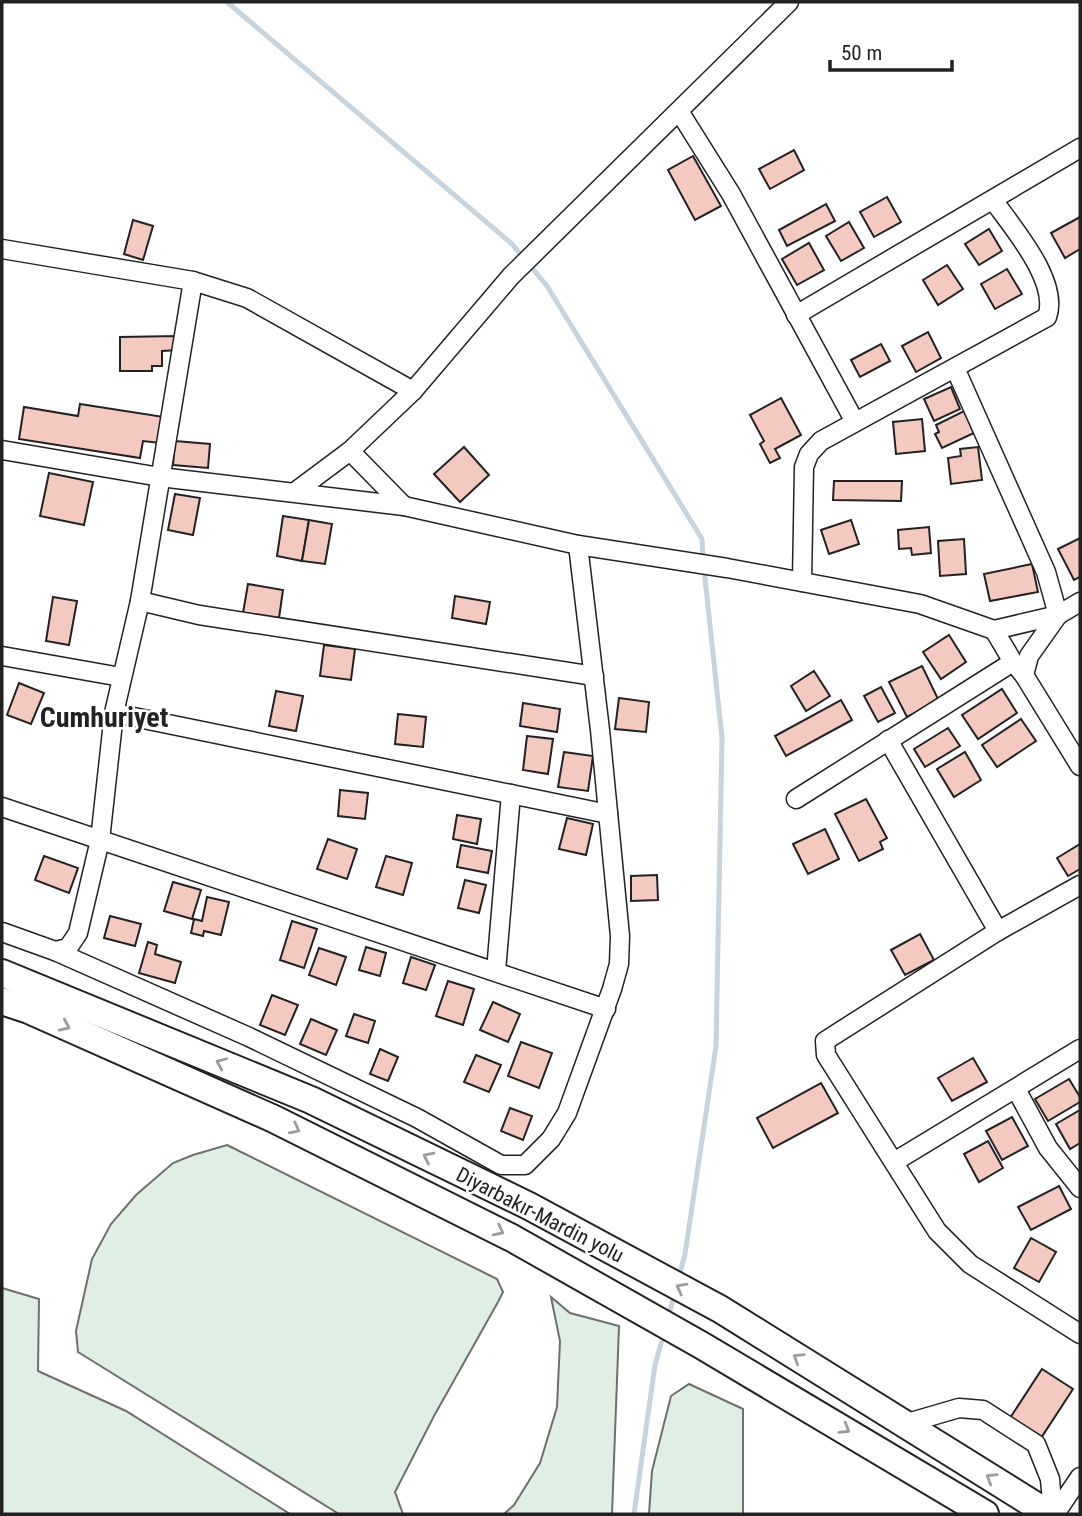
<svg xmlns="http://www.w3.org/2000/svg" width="1082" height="1516" viewBox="0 0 1082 1516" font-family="'Roboto Condensed',sans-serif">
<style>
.green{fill:#e0efe3;stroke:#6f6f6f;stroke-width:2}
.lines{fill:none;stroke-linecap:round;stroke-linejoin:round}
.stream{stroke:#c7d3dd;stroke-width:5}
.building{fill:#f3c9c0;stroke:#222;stroke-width:2}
.minor-casing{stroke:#222;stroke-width:21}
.highway-casing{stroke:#222;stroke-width:30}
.minor{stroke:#fff;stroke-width:18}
.highway{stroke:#fff;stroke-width:26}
.oneway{stroke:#9c9c9c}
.labels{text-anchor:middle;stroke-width:5;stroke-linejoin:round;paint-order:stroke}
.street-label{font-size:21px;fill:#222;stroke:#fff}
.district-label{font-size:28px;font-weight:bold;fill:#222;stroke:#fff}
</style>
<rect width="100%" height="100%" fill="#fff"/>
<g class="green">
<polygon points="227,1145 497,1279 503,1292 498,1302 434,1416 395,1492 403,1514 339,1514 78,1352 76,1331 92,1259 111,1224 136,1195 173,1163 193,1155"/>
<polygon points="2,1288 39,1299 38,1371 126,1411 290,1514 2,1514"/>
<polygon points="551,1297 570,1313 619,1326 612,1514 504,1514 514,1505 540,1463 557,1407 560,1341"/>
<polygon points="689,1384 743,1409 743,1514 649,1514 652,1471 671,1396"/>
</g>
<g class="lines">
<g class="stream">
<polyline points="227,2 512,244 547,286 702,539 703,560"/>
<polyline points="679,1277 685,1254 716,1046 722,738 704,569"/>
<polyline points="668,1317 675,1293"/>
<polyline points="634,1514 655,1365 664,1333"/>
</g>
</g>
<g class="building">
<polygon points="794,150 804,170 770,189 759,169"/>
<polygon points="693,156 721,206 695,220 668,170"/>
<polygon points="887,197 901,222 874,237 860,212"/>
<polygon points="826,204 835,221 787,246 779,230"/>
<polygon points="1080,217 1080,249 1065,258 1051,233"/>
<polygon points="133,220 153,226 143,260 124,254"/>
<polygon points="849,222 864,248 841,261 826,236"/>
<polygon points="989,229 1002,251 979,265 965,244"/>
<polygon points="809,243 824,270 797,285 782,259"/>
<polygon points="947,265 963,289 938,305 923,280"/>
<polygon points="1007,269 1022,294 995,309 981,284"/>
<polygon points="928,332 941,358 916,372 902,346"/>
<polygon points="178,336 179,350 162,351 162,366 152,366 152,371 120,371 120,337"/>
<polygon points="881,344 890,361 860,377 851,360"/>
<polygon points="951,387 960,409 934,421 924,399"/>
<polygon points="781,398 801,435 775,449 780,458 770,463 760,444 764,441 750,415"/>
<polygon points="80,404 164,417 160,443 143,441 140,458 19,439 24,407 78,416"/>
<polygon points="964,411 974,433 942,448 935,434 939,432 936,425"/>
<polygon points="922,419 925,451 896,454 893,422"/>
<polygon points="175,441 210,444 208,468 173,465"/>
<polygon points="464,447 489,475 460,502 434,474"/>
<polygon points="978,447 982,480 951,484 948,458 961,456 960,449"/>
<polygon points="49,473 93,482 84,525 40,516"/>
<polygon points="834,481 902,481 901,501 833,500"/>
<polygon points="175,494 200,498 193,535 168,530"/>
<polygon points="283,516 309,520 302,561 277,556"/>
<polygon points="309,520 332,524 325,564 302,561"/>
<polygon points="851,520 859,544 829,554 821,530"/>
<polygon points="929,527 931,553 912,555 911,548 899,549 898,530"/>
<polygon points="1080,538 1080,577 1074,580 1058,549"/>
<polygon points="964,539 966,574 940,576 938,541"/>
<polygon points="1032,564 1038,592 990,601 984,574"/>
<polygon points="248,584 283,590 279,618 243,613"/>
<polygon points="455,596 490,602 486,624 452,618"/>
<polygon points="53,597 77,601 69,645 46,641"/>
<polygon points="949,635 966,662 941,679 923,652"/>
<polygon points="324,645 355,649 351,680 320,676"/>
<polygon points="922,666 939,701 907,717 889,682"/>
<polygon points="814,671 830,696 806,711 791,686"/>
<polygon points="19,683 44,693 31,724 7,715"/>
<polygon points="881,687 895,713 878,722 864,696"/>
<polygon points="1002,689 1017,713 978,739 962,715"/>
<polygon points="276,691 303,696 296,731 269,726"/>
<polygon points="619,698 649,702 646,732 615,729"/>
<polygon points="841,700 852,720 786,756 775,736"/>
<polygon points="523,703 560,709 557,732 520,726"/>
<polygon points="398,714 426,717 423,747 395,744"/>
<polygon points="1021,719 1036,741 997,767 982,745"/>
<polygon points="948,728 960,746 925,767 914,749"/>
<polygon points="527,736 553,739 548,774 523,770"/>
<polygon points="564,752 593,756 588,791 558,787"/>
<polygon points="965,752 981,780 954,797 937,769"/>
<polygon points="340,790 368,793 365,819 338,816"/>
<polygon points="866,799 887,838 880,842 883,849 859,861 835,814"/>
<polygon points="457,815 481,819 477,844 453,839"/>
<polygon points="567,818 593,824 586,855 559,849"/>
<polygon points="825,829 839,859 808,874 793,844"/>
<polygon points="328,839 357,849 347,879 317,869"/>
<polygon points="1080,844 1080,869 1068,876 1057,858"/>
<polygon points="461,845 492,851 488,873 457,867"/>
<polygon points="44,856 78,868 69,893 35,880"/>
<polygon points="386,856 412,863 403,895 376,887"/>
<polygon points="657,875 658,900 631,901 631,876"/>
<polygon points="465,880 486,885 479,913 458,908"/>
<polygon points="173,882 201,890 192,919 164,911"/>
<polygon points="207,897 229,902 221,935 204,931 203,936 191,933 194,919 202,921"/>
<polygon points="110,916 141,924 135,946 104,938"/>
<polygon points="292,921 317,929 304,968 280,960"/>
<polygon points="920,934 934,960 905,975 891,950"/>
<polygon points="148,942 157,945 155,954 181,962 175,983 139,973"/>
<polygon points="366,947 386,953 380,976 359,970"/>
<polygon points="319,948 346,957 336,985 309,975"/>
<polygon points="411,957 435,965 426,990 403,983"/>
<polygon points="448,981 474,989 463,1025 436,1016"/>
<polygon points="272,995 298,1005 285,1035 260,1025"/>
<polygon points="493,1002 520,1014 508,1042 480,1030"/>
<polygon points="354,1014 375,1021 368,1043 346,1036"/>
<polygon points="311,1019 337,1030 326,1055 300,1044"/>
<polygon points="521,1042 552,1053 539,1088 508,1076"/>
<polygon points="380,1049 398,1057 388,1081 370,1074"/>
<polygon points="476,1055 501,1065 489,1092 464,1082"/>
<polygon points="973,1058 987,1082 952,1101 938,1078"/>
<polygon points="1069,1079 1080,1097 1080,1102 1048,1121 1035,1099"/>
<polygon points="821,1083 838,1113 773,1148 757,1118"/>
<polygon points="510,1108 532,1116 523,1140 501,1131"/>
<polygon points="1080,1110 1080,1143 1070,1149 1056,1124"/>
<polygon points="1012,1117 1028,1146 1002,1160 986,1131"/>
<polygon points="988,1141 1003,1168 979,1182 964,1154"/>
<polygon points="1059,1186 1071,1209 1031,1230 1018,1207"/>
<polygon points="1031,1238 1056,1252 1039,1282 1014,1268"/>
<polygon points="1042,1369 1073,1389 1041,1438 1010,1418"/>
</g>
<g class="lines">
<defs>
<g id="minor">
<polyline points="679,111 731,194 855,422"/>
<polyline points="2,249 193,281 247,298 413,391"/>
<polyline points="796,315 1080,148"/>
<polyline points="955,368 1046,572 1058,615 1029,656 1024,675"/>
<polyline points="2,450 160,477 404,506 578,545 727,568 920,604 994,630 1058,615 1080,602"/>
<polyline points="350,451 404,506"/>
<polyline points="295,492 350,451 413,391 511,276 789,2"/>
<path d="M 802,582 L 804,467 L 809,454 L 821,441 L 1047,317 C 1060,282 1013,228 993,200"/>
<polyline points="140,601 199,615 594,676"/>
<polyline points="994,630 1013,662 1024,675 1080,766"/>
<polyline points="2,656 121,677"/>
<polyline points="114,713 608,814"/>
<polyline points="888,740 998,931"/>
<polyline points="796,799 1013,662"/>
<polyline points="2,807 606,1009"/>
<polyline points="1080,885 998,931 825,1041 826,1055 937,1231 970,1264 1080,1334"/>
<polyline points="2,932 55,951 68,948 78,933 100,840 114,713 140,601 193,281"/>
<polyline points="55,951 249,1037 417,1118 501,1165 525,1165 551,1139 567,1113 612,989 619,964 620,936 600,730 578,545"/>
<polyline points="496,971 511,794"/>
<polyline points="1016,1089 1048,1148 1080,1188"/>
<polyline points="894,1162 1080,1049"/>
<polyline points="904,1424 959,1408 983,1410 1036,1444 1050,1479 1053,1514"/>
<polyline points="1055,1514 1080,1477"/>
</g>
<g id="highway">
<polyline points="2,973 311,1100 529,1206 720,1309 1049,1514"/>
<polyline points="2,1001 29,1010 274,1119 512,1238 701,1345 985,1514"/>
</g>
</defs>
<use href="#minor" class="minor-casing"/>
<use href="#highway" class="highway-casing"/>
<use href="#minor" class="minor"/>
<use href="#highway" class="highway"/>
</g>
<defs><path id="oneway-chevron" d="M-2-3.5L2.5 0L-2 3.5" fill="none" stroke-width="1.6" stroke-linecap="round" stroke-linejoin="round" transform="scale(1.75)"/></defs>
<g class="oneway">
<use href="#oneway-chevron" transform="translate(65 1026) rotate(24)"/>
<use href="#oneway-chevron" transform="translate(221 1063) rotate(-157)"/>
<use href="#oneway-chevron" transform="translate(295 1129) rotate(27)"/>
<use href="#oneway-chevron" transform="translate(428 1157) rotate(-154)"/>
<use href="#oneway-chevron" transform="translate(499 1231) rotate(27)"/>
<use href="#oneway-chevron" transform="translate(681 1288) rotate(-152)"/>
<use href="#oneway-chevron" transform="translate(798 1358) rotate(-148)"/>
<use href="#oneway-chevron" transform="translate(845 1429) rotate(31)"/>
<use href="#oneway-chevron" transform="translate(991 1478) rotate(-148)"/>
</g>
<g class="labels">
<g class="street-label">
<text transform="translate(540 1215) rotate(27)" y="7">Diyarbakır-Mardin yolu</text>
</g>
<g class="district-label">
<text x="104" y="727">Cumhuriyet</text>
</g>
</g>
<rect width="1082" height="1516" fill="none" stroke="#222222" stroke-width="7"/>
<path d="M830 60v10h122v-10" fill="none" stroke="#222222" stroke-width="3.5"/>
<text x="841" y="60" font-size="21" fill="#222222" stroke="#ffffff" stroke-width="5" paint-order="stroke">50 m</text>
</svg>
